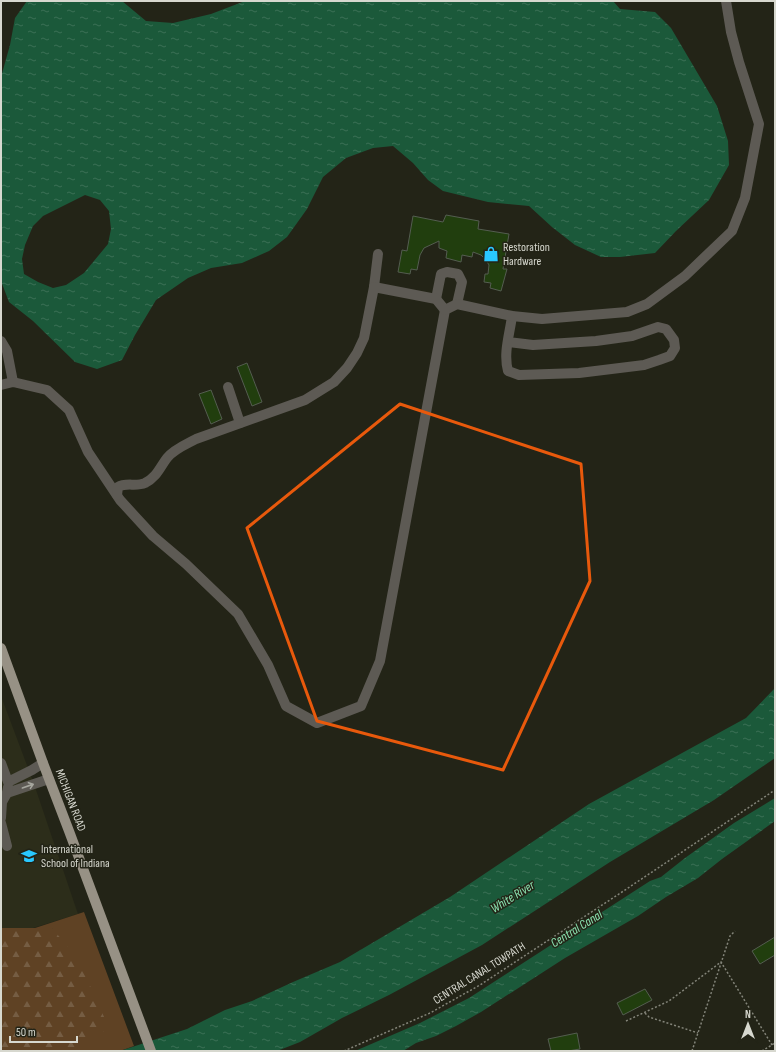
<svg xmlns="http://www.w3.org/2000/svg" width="776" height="1052" viewBox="0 0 776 1052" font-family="'Sofia Sans Condensed',sans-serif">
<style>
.built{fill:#2c2d1a}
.grass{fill:#5f4224}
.forest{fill:url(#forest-firs)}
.water{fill:url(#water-ripples);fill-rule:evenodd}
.building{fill:#213e0e;stroke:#545d50}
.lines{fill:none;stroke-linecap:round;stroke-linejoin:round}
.path{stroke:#838479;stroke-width:1.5;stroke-dasharray:2 2;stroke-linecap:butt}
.minor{stroke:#5d5a54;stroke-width:10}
.major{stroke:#979185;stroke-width:10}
.oneway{stroke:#a6a69e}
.marked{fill:none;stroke:#e8590c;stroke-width:3;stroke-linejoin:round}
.labels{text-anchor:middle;stroke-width:3;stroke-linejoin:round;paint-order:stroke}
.poi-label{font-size:12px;fill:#d7d8cf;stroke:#232417;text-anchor:start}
.street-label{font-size:12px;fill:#d7d8cf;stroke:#232417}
.water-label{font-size:13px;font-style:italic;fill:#8be3b1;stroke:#232417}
</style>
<defs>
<pattern id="forest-firs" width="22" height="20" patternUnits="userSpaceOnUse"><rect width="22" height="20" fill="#5f4224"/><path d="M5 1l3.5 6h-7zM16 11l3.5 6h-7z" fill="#755d43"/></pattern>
<pattern id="water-ripples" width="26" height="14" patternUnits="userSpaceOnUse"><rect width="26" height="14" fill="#1b593a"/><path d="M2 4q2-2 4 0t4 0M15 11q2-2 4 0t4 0" fill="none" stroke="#3b7055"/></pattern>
</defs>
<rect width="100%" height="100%" fill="#232417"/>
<polygon class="built" points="1,696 34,784 78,914 1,938"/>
<polygon class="grass" points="84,912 134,1046 120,1051 69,1051 75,1050 52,928 35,928"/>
<polygon class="forest" points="1,928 52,928 78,959 109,1028 75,1050 1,1051"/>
<g class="water">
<path d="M 27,1 L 122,1 L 146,21 L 173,23 L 211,14 L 245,1 L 613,1 L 620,9 L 655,12 L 671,28 L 717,106 L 728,141 L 729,165 L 709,200 L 676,231 L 655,253 L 620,257 L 601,257 L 575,245 L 552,227 L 529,206 L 488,202 L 443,191 L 428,180 L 413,163 L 393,146 L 373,148 L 346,158 L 323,177 L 307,209 L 287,237 L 269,251 L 242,263 L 211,268 L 188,278 L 156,300 L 135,335 L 122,360 L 97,369 L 75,362 L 33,321 L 9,302 L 1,281 L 1,77 L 10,45 L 15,18 ZM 85,195 L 100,200 L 109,211 L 111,229 L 108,244 L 84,273 L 66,285 L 53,288 L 38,282 L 24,274 L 22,259 L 25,245 L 33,226 L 43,216 Z"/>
<polygon points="775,688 775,758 714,800 610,862 482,945 389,995 342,1018 300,1042 277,1051 120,1051 187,1029 225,1010 252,1001 293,982 340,962 450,897 589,804 746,718"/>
<polygon points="775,798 775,821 722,859 698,878 666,897 638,916 565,958 481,1012 456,1026 436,1036 416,1043 403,1051 355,1051 420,1023 469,998 650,881 661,877 685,858 734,823"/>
</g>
<g class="building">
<polygon points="446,215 479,221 478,229 509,234 503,269 507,269 501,291 490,288 491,283 484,282 485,274 488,274 489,265 486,260 481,255 473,252 472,257 462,255 461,262 446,258 447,251 439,248 439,241 424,248 420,255 417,270 411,269 410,274 398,272 402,250 407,251 413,216 443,222"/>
<polygon points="247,363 262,402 252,406 237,367"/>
<polygon points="211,390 222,419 211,424 199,394"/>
<polygon points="775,937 775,955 760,964 752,951"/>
<polygon points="645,989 652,1000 623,1015 617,1003"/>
<polygon points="577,1033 580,1049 568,1051 551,1051 548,1039"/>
</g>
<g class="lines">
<g class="path">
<polyline points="645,1013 649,1017 698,1033"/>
<polyline points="626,1021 669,1001 721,962 772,1045"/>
<polyline points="344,1051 430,1013 480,985 622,892 775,790"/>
<polyline points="692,1051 730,936 735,931"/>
<polyline points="762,1051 775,1043"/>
</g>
<g class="minor">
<polyline points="374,287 378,254"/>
<polyline points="436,299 441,274 447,272 458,274 462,282 457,304"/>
<polyline points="1,341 7,351 13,382"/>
<path d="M 508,342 L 533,345 L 596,341 L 632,336 L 658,327 L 666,329 L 674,340 L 675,348 L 670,356 L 659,360 L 644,365 L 579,373 L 519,375 L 508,371 C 503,353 510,333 512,316"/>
<polyline points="1,385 13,382 47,390 69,410 88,452 120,500 153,536 186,564 238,614 268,665 286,706 317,723 361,706 380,661 445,310 457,304 512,316 542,319 627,312 647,304 685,276 732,231 745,198 759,124 739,62 731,32 726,1"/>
<polyline points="228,387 240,423"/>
<path d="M 117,495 L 118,487 C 126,482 136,487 145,483 C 157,477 160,467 167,458 C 174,449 187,444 196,439 L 305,400 L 334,382 L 347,368 L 357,353 L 364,338 L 374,287 L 436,299 L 445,310"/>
<polyline points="1,763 8,782 32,770 43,763"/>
<polyline points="7,793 49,779"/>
<polyline points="1,818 2,802 7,793 8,787"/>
<polyline points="1,823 7,846"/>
</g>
<polyline class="major" points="1,648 43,763 69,831 151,1051"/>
</g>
<defs><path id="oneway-shaft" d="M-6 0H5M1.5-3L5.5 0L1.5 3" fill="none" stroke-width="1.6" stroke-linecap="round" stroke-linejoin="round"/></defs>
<use class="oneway" href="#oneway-shaft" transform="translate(28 786) rotate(-19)"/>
<path class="marked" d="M 400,404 L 581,464 L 590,581 L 503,770 L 317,721 L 247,528 Z"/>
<defs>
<symbol id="shop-bare" viewBox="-9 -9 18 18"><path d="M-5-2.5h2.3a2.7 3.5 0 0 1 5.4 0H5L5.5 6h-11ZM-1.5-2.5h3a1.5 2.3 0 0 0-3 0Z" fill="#29c8ff" stroke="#232417" stroke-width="2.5" paint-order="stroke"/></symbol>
<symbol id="school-bare" viewBox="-9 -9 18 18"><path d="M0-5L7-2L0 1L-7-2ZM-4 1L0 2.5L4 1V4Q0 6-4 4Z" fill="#29c8ff" stroke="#232417" stroke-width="2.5" paint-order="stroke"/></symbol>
</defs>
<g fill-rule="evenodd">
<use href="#shop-bare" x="480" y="243" width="22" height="22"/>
<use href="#school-bare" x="18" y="845" width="22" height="22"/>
</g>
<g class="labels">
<g class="poi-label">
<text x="503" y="251">Restoration<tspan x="503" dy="14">Hardware</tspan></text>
<text x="41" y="853">International<tspan x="41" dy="14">School of Indiana</tspan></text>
</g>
<g class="street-label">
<text transform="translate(71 800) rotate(69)" y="4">MICHIGAN ROAD</text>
<text transform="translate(479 973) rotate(-32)" y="4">CENTRAL CANAL TOWPATH</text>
</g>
<g class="water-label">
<text transform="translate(512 896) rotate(-32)" y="5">White River</text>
<text transform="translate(576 928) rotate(-32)" y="5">Central Canal</text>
</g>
</g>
<rect width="776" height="1052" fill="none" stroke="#d7d8cf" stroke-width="4"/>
<g transform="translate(748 1024)" stroke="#232417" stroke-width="3" paint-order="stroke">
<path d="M0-3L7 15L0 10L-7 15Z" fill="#d7d8cf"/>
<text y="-6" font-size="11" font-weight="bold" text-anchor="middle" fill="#d7d8cf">N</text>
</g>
<path d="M10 1036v6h67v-6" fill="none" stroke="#d7d8cf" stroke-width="2"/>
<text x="16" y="1036" font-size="12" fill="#d7d8cf" stroke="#232417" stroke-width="3" paint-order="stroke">50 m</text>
</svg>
